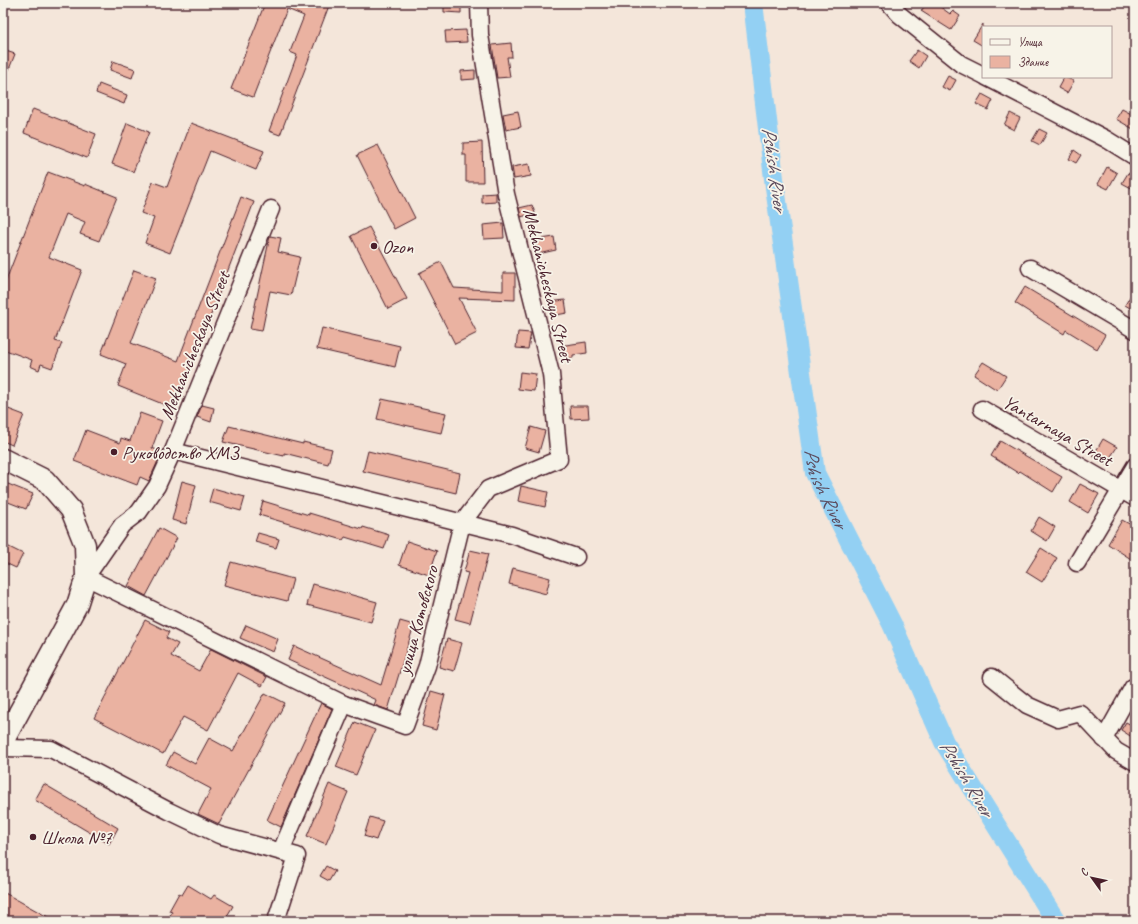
<svg xmlns="http://www.w3.org/2000/svg" width="1138" height="924" viewBox="0 0 1138 924" font-family="Caveat,sans-serif">
<style>
.lines{fill:none;stroke-linecap:round;stroke-linejoin:round}
.river{stroke:#93d0f3;stroke-width:20}
.building{fill:#eab2a1;stroke:#4a1f2b}
.minor-casing{stroke:#4a1f2b;stroke-width:19}
.major-casing{stroke:#4a1f2b;stroke-width:23}
.minor{stroke:#f7f3e8;stroke-width:16}
.major{stroke:#f7f3e8;stroke-width:20}
.poi-dot{fill:#4a1f2b;stroke:#f7f3e8;stroke-width:1.5}
.labels{text-anchor:middle;stroke-width:3.5;stroke-linejoin:round;paint-order:stroke}
.poi-label{font-size:19px;fill:#4a1f2b;stroke:#f7f3e8;text-anchor:start}
.street-label{font-size:19px;fill:#4a1f2b;stroke:#f7f3e8}
.water-label{font-size:20px;font-style:italic;fill:#5c4b5d;stroke:#f7f3e8}
</style>
<rect width="100%" height="100%" fill="#f4e6da"/>
<filter id="ink" filterUnits="userSpaceOnUse"><feTurbulence type="fractalNoise" baseFrequency=".025" numOctaves="2"/><feDisplacementMap in="SourceGraphic" scale="8" xChannelSelector="R" yChannelSelector="G"/><feConvolveMatrix kernelMatrix="1 2 1 2 8 2 1 2 1" color-interpolation-filters="sRGB"/></filter>
<g filter="url(#ink)">
<g class="lines">
<path class="river" id="s1" d="M 753,3 L 775,187 L 815,473 L 892,624 L 944,742 L 1056,921"/>
</g>
<g class="building">
<polygon points="265,3 330,3 280,135 269,131 297,55 290,52 304,16 287,9 253,97 231,89"/>
<polygon points="444,3 461,3 461,13 444,12"/>
<polygon points="927,3 935,3 950,14 953,11 960,16 951,30 921,11"/>
<polygon points="983,24 983,46 973,40"/>
<polygon points="466,30 467,42 446,43 445,31"/>
<polygon points="511,43 512,57 507,57 510,77 497,78 492,45"/>
<polygon points="3,50 15,54 4,82 3,82"/>
<polygon points="917,50 926,56 919,68 909,61"/>
<polygon points="113,61 135,69 132,78 110,70"/>
<polygon points="475,70 475,79 461,80 461,71"/>
<polygon points="948,76 956,80 950,91 942,87"/>
<polygon points="1064,77 1074,81 1067,93 1058,88"/>
<polygon points="99,84 127,95 124,104 96,93"/>
<polygon points="982,94 993,100 988,110 976,104"/>
<polygon points="33,109 96,134 87,158 24,133"/>
<polygon points="1122,109 1135,116 1135,130 1116,119"/>
<polygon points="518,111 521,127 506,130 503,114"/>
<polygon points="1010,113 1020,118 1014,130 1004,125"/>
<polygon points="127,123 149,132 133,172 112,164"/>
<polygon points="191,123 264,151 256,170 210,151 170,253 145,243 154,218 141,213 153,182 167,187"/>
<polygon points="1039,129 1047,133 1040,145 1032,141"/>
<polygon points="482,142 483,182 466,182 466,155 463,155 463,143"/>
<polygon points="378,145 415,218 394,229 357,155"/>
<polygon points="1074,150 1081,155 1076,163 1069,159"/>
<polygon points="529,164 531,176 514,179 512,167"/>
<polygon points="1107,167 1117,173 1108,189 1098,184"/>
<polygon points="48,172 85,186 85,184 117,197 99,241 80,234 85,222 66,214 49,257 82,270 55,341 62,343 52,368 41,364 39,370 30,366 32,360 3,349 3,288"/>
<polygon points="1128,173 1135,177 1135,190 1122,183"/>
<polygon points="496,193 496,202 482,203 482,194"/>
<polygon points="241,197 254,202 175,409 118,386 126,364 101,354 134,270 156,278 131,343 178,361"/>
<polygon points="532,205 535,213 521,217 519,208"/>
<polygon points="503,223 504,238 484,239 483,225"/>
<polygon points="369,227 407,299 388,309 351,236"/>
<polygon points="270,236 281,238 278,252 300,257 291,295 270,291 262,331 250,329"/>
<polygon points="554,237 556,250 538,254 535,240"/>
<polygon points="441,262 454,288 503,291 503,273 515,273 515,300 459,298 477,333 455,344 419,273"/>
<polygon points="1025,287 1105,335 1097,349 1066,330 1064,334 1015,303"/>
<polygon points="1135,288 1135,311 1125,305"/>
<polygon points="565,300 567,313 551,316 549,302"/>
<polygon points="322,328 400,346 395,367 317,349"/>
<polygon points="518,332 531,333 528,349 516,348"/>
<polygon points="586,342 587,353 573,355 573,358 561,359 559,346"/>
<polygon points="983,362 1006,376 997,390 974,375"/>
<polygon points="520,372 536,374 534,391 518,389"/>
<polygon points="382,399 446,413 441,433 377,419"/>
<polygon points="202,405 214,408 211,422 197,417"/>
<polygon points="570,406 588,406 589,418 571,419"/>
<polygon points="3,407 24,415 12,445 3,441"/>
<polygon points="140,413 162,421 152,448 162,452 149,481 140,477 137,485 74,461 86,430 120,443 121,438 130,441"/>
<polygon points="229,426 303,444 303,442 332,449 328,464 284,453 284,456 223,442"/>
<polygon points="531,427 545,431 539,452 525,448"/>
<polygon points="1103,439 1117,447 1106,464 1093,456"/>
<polygon points="1000,441 1062,477 1053,492 1020,471 1018,473 991,456"/>
<polygon points="368,451 460,473 456,493 363,471"/>
<polygon points="182,481 196,485 186,524 172,520"/>
<polygon points="3,482 33,494 26,509 3,500"/>
<polygon points="1080,484 1099,494 1088,513 1070,502"/>
<polygon points="521,486 548,492 545,507 518,501"/>
<polygon points="213,488 245,497 241,511 209,502"/>
<polygon points="263,501 309,515 309,513 362,529 363,527 389,535 384,549 345,537 343,540 259,515"/>
<polygon points="1039,517 1055,527 1047,541 1031,531"/>
<polygon points="1122,520 1135,527 1135,552 1131,559 1108,544"/>
<polygon points="159,528 177,538 146,596 128,586"/>
<polygon points="258,533 279,539 276,548 255,542"/>
<polygon points="407,541 437,551 429,575 399,565"/>
<polygon points="3,544 23,554 16,568 3,562"/>
<polygon points="1041,548 1057,558 1042,582 1026,572"/>
<polygon points="470,550 488,554 470,623 455,619 468,573 464,572"/>
<polygon points="231,562 293,579 287,601 224,585"/>
<polygon points="513,568 550,578 546,594 509,584"/>
<polygon points="313,584 377,602 371,622 307,605"/>
<polygon points="145,620 169,632 166,638 178,644 171,656 199,671 211,649 267,677 262,686 238,673 208,730 183,717 163,754 94,718"/>
<polygon points="400,621 414,625 388,710 374,705 376,700 288,660 294,646 381,685"/>
<polygon points="246,625 278,639 273,652 240,638"/>
<polygon points="447,639 462,643 454,671 439,667"/>
<polygon points="431,691 445,695 436,730 422,726"/>
<polygon points="265,693 285,703 219,824 198,814 211,789 166,765 173,752 195,764 209,738 233,751"/>
<polygon points="321,703 332,709 281,827 267,820"/>
<polygon points="355,722 375,730 356,775 336,767"/>
<polygon points="1126,722 1135,727 1135,739 1121,730"/>
<polygon points="44,784 118,828 109,844 35,800"/>
<polygon points="329,784 348,792 326,844 307,836"/>
<polygon points="370,817 383,821 376,840 364,836"/>
<polygon points="326,866 335,871 329,881 320,876"/>
<polygon points="188,885 211,899 214,895 233,906 224,921 167,921 172,912 169,911 179,893 182,895"/>
<polygon points="3,892 55,921 3,921"/>
</g>
<g class="lines">
<defs>
<g id="minor">
<polyline points="889,3 900,15 961,64 983,75"/>
<polyline points="986,77 1106,139 1135,157"/>
<polyline points="271,209 173,451 157,486 139,512 122,525 86,577 344,704 405,726 427,666 462,523 488,489 559,459 551,374 506,194 480,35 479,3"/>
<polyline points="1030,268 1135,330"/>
<polyline points="982,409 1135,498"/>
<polyline points="173,451 512,535 576,557"/>
<polyline points="1077,563 1135,466"/>
<polyline points="992,677 1027,705 1058,719 1080,713 1116,751 1135,762"/>
<polyline points="1104,739 1133,687"/>
<polyline points="3,748 51,749 169,811 219,835 297,856 276,921"/>
<polyline points="281,851 344,704"/>
</g>
<polyline id="major" points="3,459 45,480 71,510 85,545 86,577 77,605 3,742"/>
</defs>
<use href="#minor" class="minor-casing"/>
<use href="#major" class="major-casing"/>
<use href="#minor" class="minor"/>
<use href="#major" class="major"/>
</g>
</g>
<g class="poi-dot">
<circle cx="374" cy="246" r="4"/>
<circle cx="114" cy="452" r="4"/>
<circle cx="33" cy="837" r="4"/>
</g>
<g class="labels">
<g class="poi-label">
<text x="382" y="253">Ozon</text>
<text x="122" y="459">Руководство ХМЗ</text>
<text x="41" y="844">Школа №7</text>
</g>
<g class="street-label">
<text transform="translate(549 285) rotate(76)" y="7">Mekhanicheskaya Street</text>
<text transform="translate(194 345) rotate(-68)" y="7">Mekhanicheskaya Street</text>
<text transform="translate(1058 430) rotate(30)" y="7">Yantarnaya Street</text>
<text transform="translate(417 620) rotate(-75)" y="7">улица Котовского</text>
</g>
<g class="water-label">
<text transform="translate(775 169) rotate(82)" y="7">Pshish River</text>
<text dy="7" stroke="none"><textPath href="#s1" startOffset="492">Pshish River</textPath></text>
<text transform="translate(967 778) rotate(59)" y="7">Pshish River</text>
</g>
</g>
<rect width="1138" height="924" fill="none" stroke="#f7f3e8" stroke-width="16"/>
<rect x="8" y="8" width="1122" height="908" fill="none" stroke="#4a1f2b" stroke-width="1.5" filter="url(#ink)"/>
<rect x="982" y="26" width="130" height="52" fill="#f7f3e8" stroke="#b29e9c"/>
<rect x="990" y="39" width="20" height="6" fill="#f7f3e8" stroke="#b29e9c"/>
<text x="1018" y="46" font-size="12" fill="#4a1f2b">Улица</text>
<rect x="990" y="56" width="20" height="12" fill="#eab2a1" stroke="#b29e9c"/>
<text x="1018" y="66" font-size="12" fill="#4a1f2b">Здание</text>
<g transform="translate(1092 878) rotate(303)" stroke="#f7f3e8" stroke-width="3" paint-order="stroke">
<path d="M0-3L7 15L0 10L-7 15Z" fill="#4a1f2b"/>
<text y="-6" font-size="11" font-weight="bold" text-anchor="middle" fill="#4a1f2b">С</text>
</g>
</svg>
